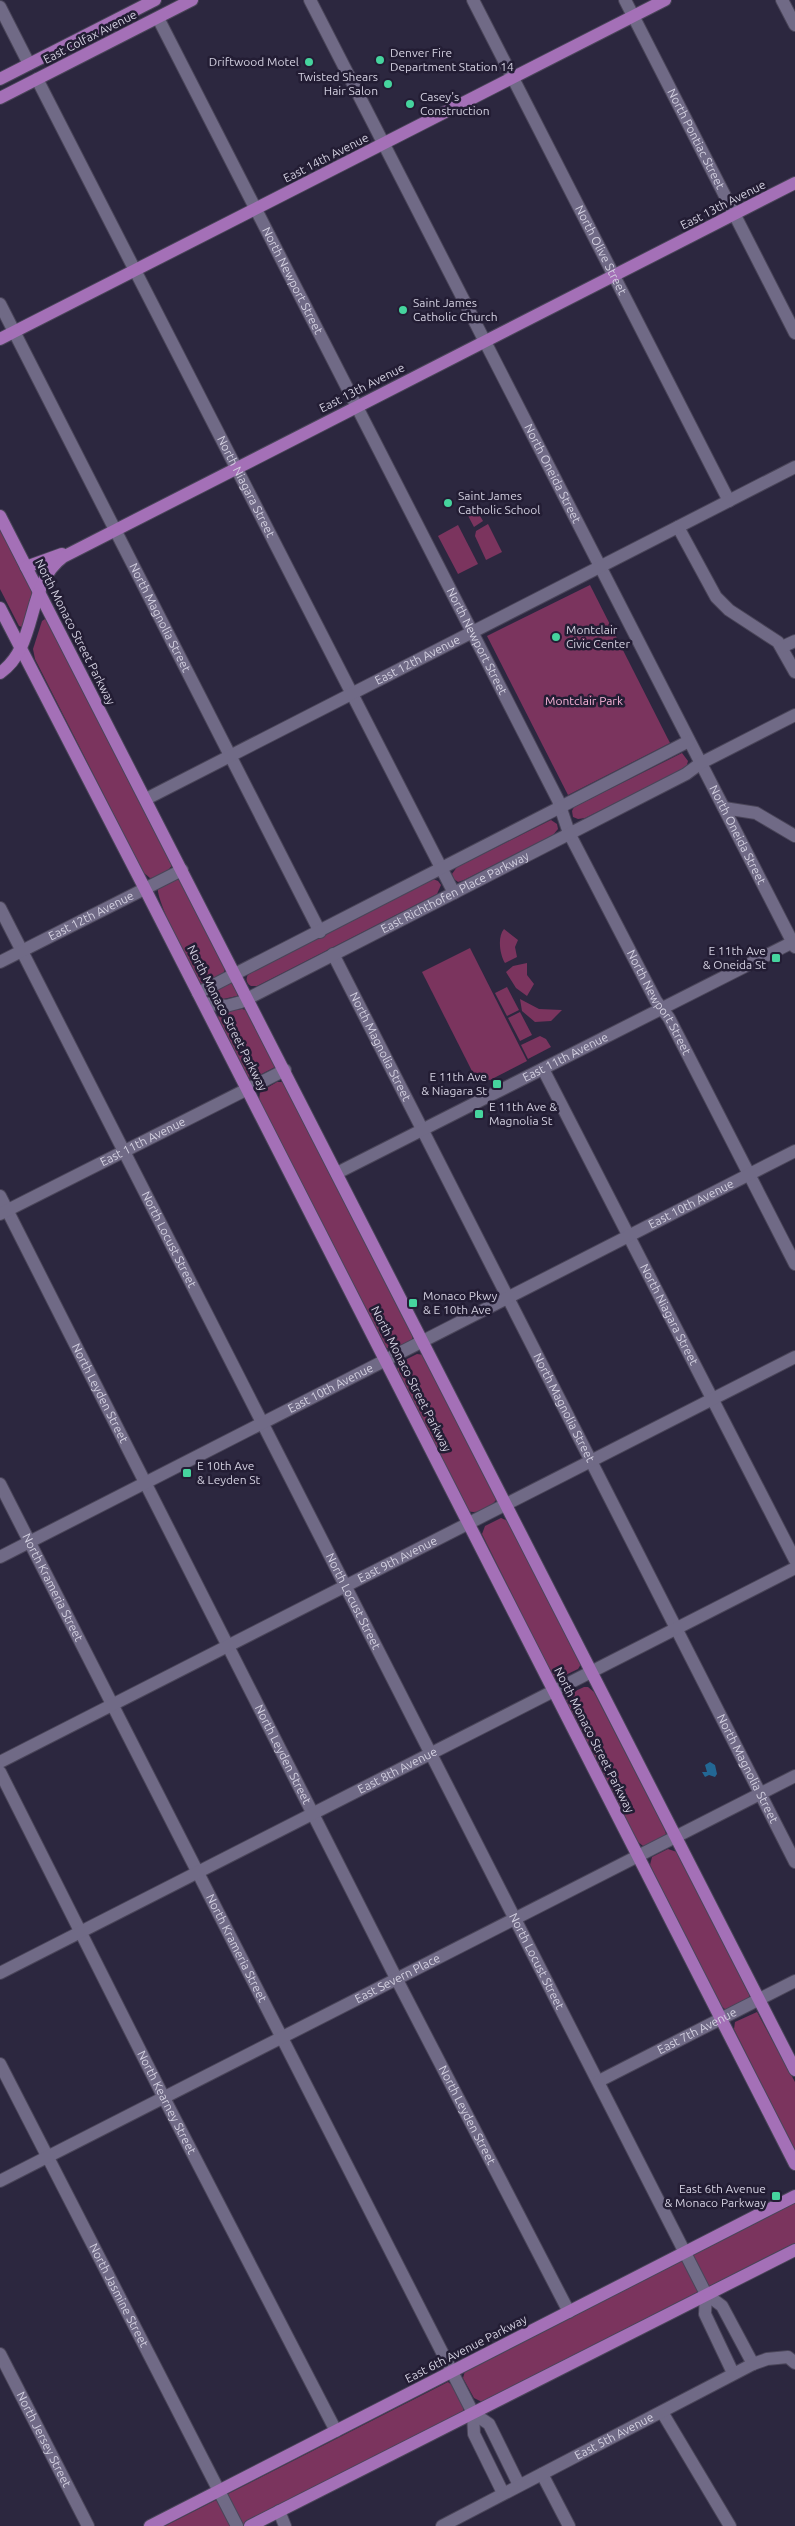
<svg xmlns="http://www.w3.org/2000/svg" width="795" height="2526" viewBox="0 0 795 2526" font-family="Ubuntu,sans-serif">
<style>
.green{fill:#7b345e}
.water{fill:#236794}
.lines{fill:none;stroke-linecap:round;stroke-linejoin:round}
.minor-casing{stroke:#4a4559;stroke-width:14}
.major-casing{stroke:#4a4559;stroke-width:14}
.minor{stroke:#706a86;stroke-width:12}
.major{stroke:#a470b7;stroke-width:12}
.poi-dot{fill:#46d49e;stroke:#231d34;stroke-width:2}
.labels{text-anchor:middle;stroke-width:5;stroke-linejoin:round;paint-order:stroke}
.street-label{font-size:12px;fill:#d3d0e0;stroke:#231d34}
.poi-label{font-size:12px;fill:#d3d0e0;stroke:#231d34;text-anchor:start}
.park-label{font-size:12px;fill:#f9b4d8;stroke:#231d34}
</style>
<rect width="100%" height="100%" fill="#2c273f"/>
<g class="green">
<polygon points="475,507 483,521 474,527 466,512"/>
<polygon points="0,524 34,592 22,627 19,626 0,589"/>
<polygon points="488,524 502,552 486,560 475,536 476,531"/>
<polygon points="458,525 478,564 458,574 438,536"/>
<polygon points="590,585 670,743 568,795 487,636"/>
<path d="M 45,619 L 49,620 L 173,863 C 170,871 158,878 150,878 L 143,872 L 35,659 L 33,649 L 42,621 Z"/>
<polygon points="682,753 688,761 686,768 585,818 578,819 573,817 572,811 574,807"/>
<polygon points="551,820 557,824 558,829 553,835 464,880 458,882 454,879 452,874 457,867"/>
<path d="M 178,879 L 182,881 L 225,969 L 223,974 L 202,984 C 193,977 155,898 158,888 Z"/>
<path d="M 433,879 L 438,881 L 441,885 L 437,894 L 257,986 L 251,986 C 245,983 246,977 249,973 Z"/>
<path d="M 504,929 L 518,940 L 515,947 L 517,957 L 505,963 C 500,955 497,937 504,929 Z"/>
<polygon points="470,948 527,1061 490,1080 474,1075 422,972"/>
<polygon points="527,963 527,975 534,984 527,996 516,988 506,972 513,966"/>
<polygon points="229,982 233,983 238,994 237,996 223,999 212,997 210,993"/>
<polygon points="507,987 519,1010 507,1016 495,993"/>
<polygon points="520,999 539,1009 562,1010 551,1021 535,1022 522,1011"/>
<polygon points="242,1009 246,1010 275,1067 252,1079 247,1076 218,1019 219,1013 222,1012"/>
<polygon points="520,1012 532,1035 520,1041 508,1018"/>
<polygon points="540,1036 546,1039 551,1047 528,1059 521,1045"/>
<polygon points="277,1082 284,1082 413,1334 412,1340 392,1350 385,1347 259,1100 260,1092"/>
<path d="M 417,1354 L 424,1355 L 497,1498 C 493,1507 477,1515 468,1511 L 396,1371 L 401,1362 Z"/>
<polygon points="501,1518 508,1521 581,1664 578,1669 557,1679 553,1677 482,1534 485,1526"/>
<path d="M 584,1687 L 588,1687 L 594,1692 L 664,1828 L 666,1834 C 661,1840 651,1844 643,1846 L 637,1841 L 566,1701 L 569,1694 Z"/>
<polygon points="668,1849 677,1852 749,1994 749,1998 726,2010 720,2005 650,1865 652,1857"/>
<polygon points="757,2012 795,2082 795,2152 734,2029 735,2022"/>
<polygon points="795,2203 795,2243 482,2402 474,2398 463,2378 465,2371"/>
<polygon points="448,2382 453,2386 464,2407 462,2414 242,2526 165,2526"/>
</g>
<polygon class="water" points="710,1762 715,1765 717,1774 715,1777 709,1775 705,1777 702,1772 707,1772 705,1765"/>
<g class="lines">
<defs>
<g id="minor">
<path id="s1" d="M 310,0 L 795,947"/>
<path id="s2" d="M 473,0 L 729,501"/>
<path id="s3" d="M 625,0 L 795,333"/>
<polyline points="782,0 795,25"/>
<polyline points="0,7 29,64"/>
<path id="s4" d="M 158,18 L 558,800 L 569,833 L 656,1001 L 669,1018 L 795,1264"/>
<path id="s5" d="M 37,79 L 454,893"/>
<path id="s6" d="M 0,304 L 320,932"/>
<polyline points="678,527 716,597 729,610 778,642 795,672"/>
<polyline points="782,647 795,641"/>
<path id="s7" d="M 146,799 L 795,467"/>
<polyline points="724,808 756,813 795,836"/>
<path id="s8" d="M 0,908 L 706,2294 L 722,2306 L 753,2364"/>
<path id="s9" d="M 333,954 L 795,1862"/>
<path id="s10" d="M 0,962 L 182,870"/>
<polyline points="198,993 689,741"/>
<path id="s11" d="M 204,1003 L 226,1006 L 241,1002 L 686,774 L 701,763 L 795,715"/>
<path id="s12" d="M 543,1069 L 795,1560"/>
<path id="s13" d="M 337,1173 L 795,941"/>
<path id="s14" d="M 0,1196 L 396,1978 L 569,2312"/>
<path id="s15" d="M 0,1214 L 285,1070"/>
<path id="s16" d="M 0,1484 L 473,2413 L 474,2434 L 503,2493"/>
<path id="s17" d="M 0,1557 L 795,1151"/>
<path id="s18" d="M 0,1762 L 795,1357"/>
<path id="s19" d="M 0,1772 L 163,2096 L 336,2431"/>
<path id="s20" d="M 0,1973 L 795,1568"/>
<path id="s21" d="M 0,2064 L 237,2526"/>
<path id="s22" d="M 599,2081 L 795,1981"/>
<path id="s23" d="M 0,2181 L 795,1776"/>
<polyline points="706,2294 705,2314 733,2373"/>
<path id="s24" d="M 0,2354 L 88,2526"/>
<polyline points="662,2412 730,2526"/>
<polyline points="473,2413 489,2424 519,2485"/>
<polyline points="542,2474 569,2526"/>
<polyline points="279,2511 285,2526"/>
<path id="s25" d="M 442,2526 L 753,2364 L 767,2359 L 788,2357 L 795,2363"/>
</g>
<g id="major">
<polyline points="0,79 155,0"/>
<polyline points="0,98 192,0"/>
<polyline points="0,339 665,0"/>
<polyline points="0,516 795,2070"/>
<polyline points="26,567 62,554"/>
<polyline points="0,608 145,889 795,2164"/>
<path d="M 0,673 C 39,646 25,585 63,557 L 795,183"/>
<polyline points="150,2526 795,2196"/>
<polyline points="250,2526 795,2250"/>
</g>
</defs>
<use href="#minor" class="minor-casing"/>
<use href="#major" class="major-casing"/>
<use href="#minor" class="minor"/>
<use href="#major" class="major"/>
</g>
<g class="poi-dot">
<circle cx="380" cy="60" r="5"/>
<circle cx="309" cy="62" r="5"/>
<circle cx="388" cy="84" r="5"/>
<circle cx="410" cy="104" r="5"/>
<circle cx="403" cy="310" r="5"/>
<circle cx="448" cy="503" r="5"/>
<circle cx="556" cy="637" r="5"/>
<rect x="771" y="953" width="10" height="10" rx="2.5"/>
<rect x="492" y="1079" width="10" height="10" rx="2.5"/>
<rect x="474" y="1109" width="10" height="10" rx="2.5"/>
<rect x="408" y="1298" width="10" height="10" rx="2.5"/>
<rect x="182" y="1468" width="10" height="10" rx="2.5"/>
<rect x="771" y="2191" width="10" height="10" rx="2.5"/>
</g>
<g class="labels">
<g class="street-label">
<text transform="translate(90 37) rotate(-27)" y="4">East Colfax Avenue</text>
<text dy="4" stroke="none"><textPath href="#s3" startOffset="156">North Pontiac Street</textPath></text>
<text transform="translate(326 158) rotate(-27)" y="4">East 14th Avenue</text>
<text transform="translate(723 205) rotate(-27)" y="4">East 13th Avenue</text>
<text dy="4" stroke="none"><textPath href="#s2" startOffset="281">North Olive Street</textPath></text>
<text dy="4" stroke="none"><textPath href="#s4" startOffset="295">North Newport Street</textPath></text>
<text transform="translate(362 388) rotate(-27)" y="4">East 13th Avenue</text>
<text dy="4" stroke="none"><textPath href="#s1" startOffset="532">North Oneida Street</textPath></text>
<text dy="4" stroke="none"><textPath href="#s5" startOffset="458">North Niagara Street</textPath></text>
<text dy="4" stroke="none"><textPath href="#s6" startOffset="352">North Magnolia Street</textPath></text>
<text transform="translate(75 632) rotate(63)" y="4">North Monaco Street Parkway</text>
<text dy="4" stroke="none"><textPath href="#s4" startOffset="700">North Newport Street</textPath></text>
<text dy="4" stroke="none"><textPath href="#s7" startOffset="305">East 12th Avenue</textPath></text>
<text dy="4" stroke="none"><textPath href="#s1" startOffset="938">North Oneida Street</textPath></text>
<text dy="4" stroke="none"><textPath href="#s11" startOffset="278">East Richthofen Place Parkway</textPath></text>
<text dy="4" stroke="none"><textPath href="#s10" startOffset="102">East 12th Avenue</textPath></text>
<text dy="4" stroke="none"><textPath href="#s4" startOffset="1105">North Newport Street</textPath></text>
<text transform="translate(227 1018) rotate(63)" y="4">North Monaco Street Parkway</text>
<text dy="4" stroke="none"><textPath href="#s9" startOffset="104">North Magnolia Street</textPath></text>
<text dy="4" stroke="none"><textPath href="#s13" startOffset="256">East 11th Avenue</textPath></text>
<text dy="4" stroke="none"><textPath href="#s15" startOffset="160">East 11th Avenue</textPath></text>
<text dy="4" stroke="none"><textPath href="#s17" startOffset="776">East 10th Avenue</textPath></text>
<text dy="4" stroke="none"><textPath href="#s8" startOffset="372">North Locust Street</textPath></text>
<text dy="4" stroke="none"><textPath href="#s12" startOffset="276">North Niagara Street</textPath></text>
<text transform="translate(411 1379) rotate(63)" y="4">North Monaco Street Parkway</text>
<text dy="4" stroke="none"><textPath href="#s17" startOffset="371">East 10th Avenue</textPath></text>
<text dy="4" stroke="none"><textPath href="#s14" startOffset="221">North Leyden Street</textPath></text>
<text dy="4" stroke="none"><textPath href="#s9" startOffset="509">North Magnolia Street</textPath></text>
<text dy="4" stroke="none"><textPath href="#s18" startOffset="446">East 9th Avenue</textPath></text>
<text dy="4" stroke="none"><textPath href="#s16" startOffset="116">North Krameria Street</textPath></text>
<text dy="4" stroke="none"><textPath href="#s8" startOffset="778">North Locust Street</textPath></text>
<text transform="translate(594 1740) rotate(63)" y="4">North Monaco Street Parkway</text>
<text dy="4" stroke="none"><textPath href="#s14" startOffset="626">North Leyden Street</textPath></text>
<text dy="4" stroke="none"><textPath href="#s9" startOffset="914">North Magnolia Street</textPath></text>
<text dy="4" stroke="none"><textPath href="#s20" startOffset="446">East 8th Avenue</textPath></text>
<text dy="4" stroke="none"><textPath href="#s16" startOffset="521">North Krameria Street</textPath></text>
<text dy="4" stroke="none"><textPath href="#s8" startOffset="1182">North Locust Street</textPath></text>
<text dy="4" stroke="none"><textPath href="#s23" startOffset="446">East Severn Place</textPath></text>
<text dy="4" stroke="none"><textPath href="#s22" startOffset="110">East 7th Avenue</textPath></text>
<text dy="4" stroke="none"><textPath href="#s19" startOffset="370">North Kearney Street</textPath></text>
<text dy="4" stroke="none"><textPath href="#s14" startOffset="1031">North Leyden Street</textPath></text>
<text dy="4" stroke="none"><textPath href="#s21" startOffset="260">North Jasmine Street</textPath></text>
<text transform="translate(466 2349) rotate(-27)" y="4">East 6th Avenue Parkway</text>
<text dy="4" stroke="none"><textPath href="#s25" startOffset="194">East 5th Avenue</textPath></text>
<text dy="4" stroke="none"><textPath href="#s24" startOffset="96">North Jersey Street</textPath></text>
</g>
<g class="poi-label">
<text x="390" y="57">Denver Fire<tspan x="390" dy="14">Department Station 14</tspan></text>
<text x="299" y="66" text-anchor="end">Driftwood Motel</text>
<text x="378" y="81" text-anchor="end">Twisted Shears<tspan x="378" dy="14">Hair Salon</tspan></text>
<text x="420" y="101">Casey's<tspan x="420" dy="14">Construction</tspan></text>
<text x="413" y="307">Saint James<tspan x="413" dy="14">Catholic Church</tspan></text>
<text x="458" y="500">Saint James<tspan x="458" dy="14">Catholic School</tspan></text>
<text x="566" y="634">Montclair<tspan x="566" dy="14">Civic Center</tspan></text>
<text x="766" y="955" text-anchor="end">E 11th Ave<tspan x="766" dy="14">&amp; Oneida St</tspan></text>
<text x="487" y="1081" text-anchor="end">E 11th Ave<tspan x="487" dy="14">&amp; Niagara St</tspan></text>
<text x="489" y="1111">E 11th Ave &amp;<tspan x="489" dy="14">Magnolia St</tspan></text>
<text x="423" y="1300">Monaco Pkwy<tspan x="423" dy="14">&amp; E 10th Ave</tspan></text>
<text x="197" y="1470">E 10th Ave<tspan x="197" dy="14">&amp; Leyden St</tspan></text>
<text x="766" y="2193" text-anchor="end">East 6th Avenue<tspan x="766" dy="14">&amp; Monaco Parkway</tspan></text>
</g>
<g class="park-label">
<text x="584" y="705">Montclair Park</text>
</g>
</g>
</svg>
